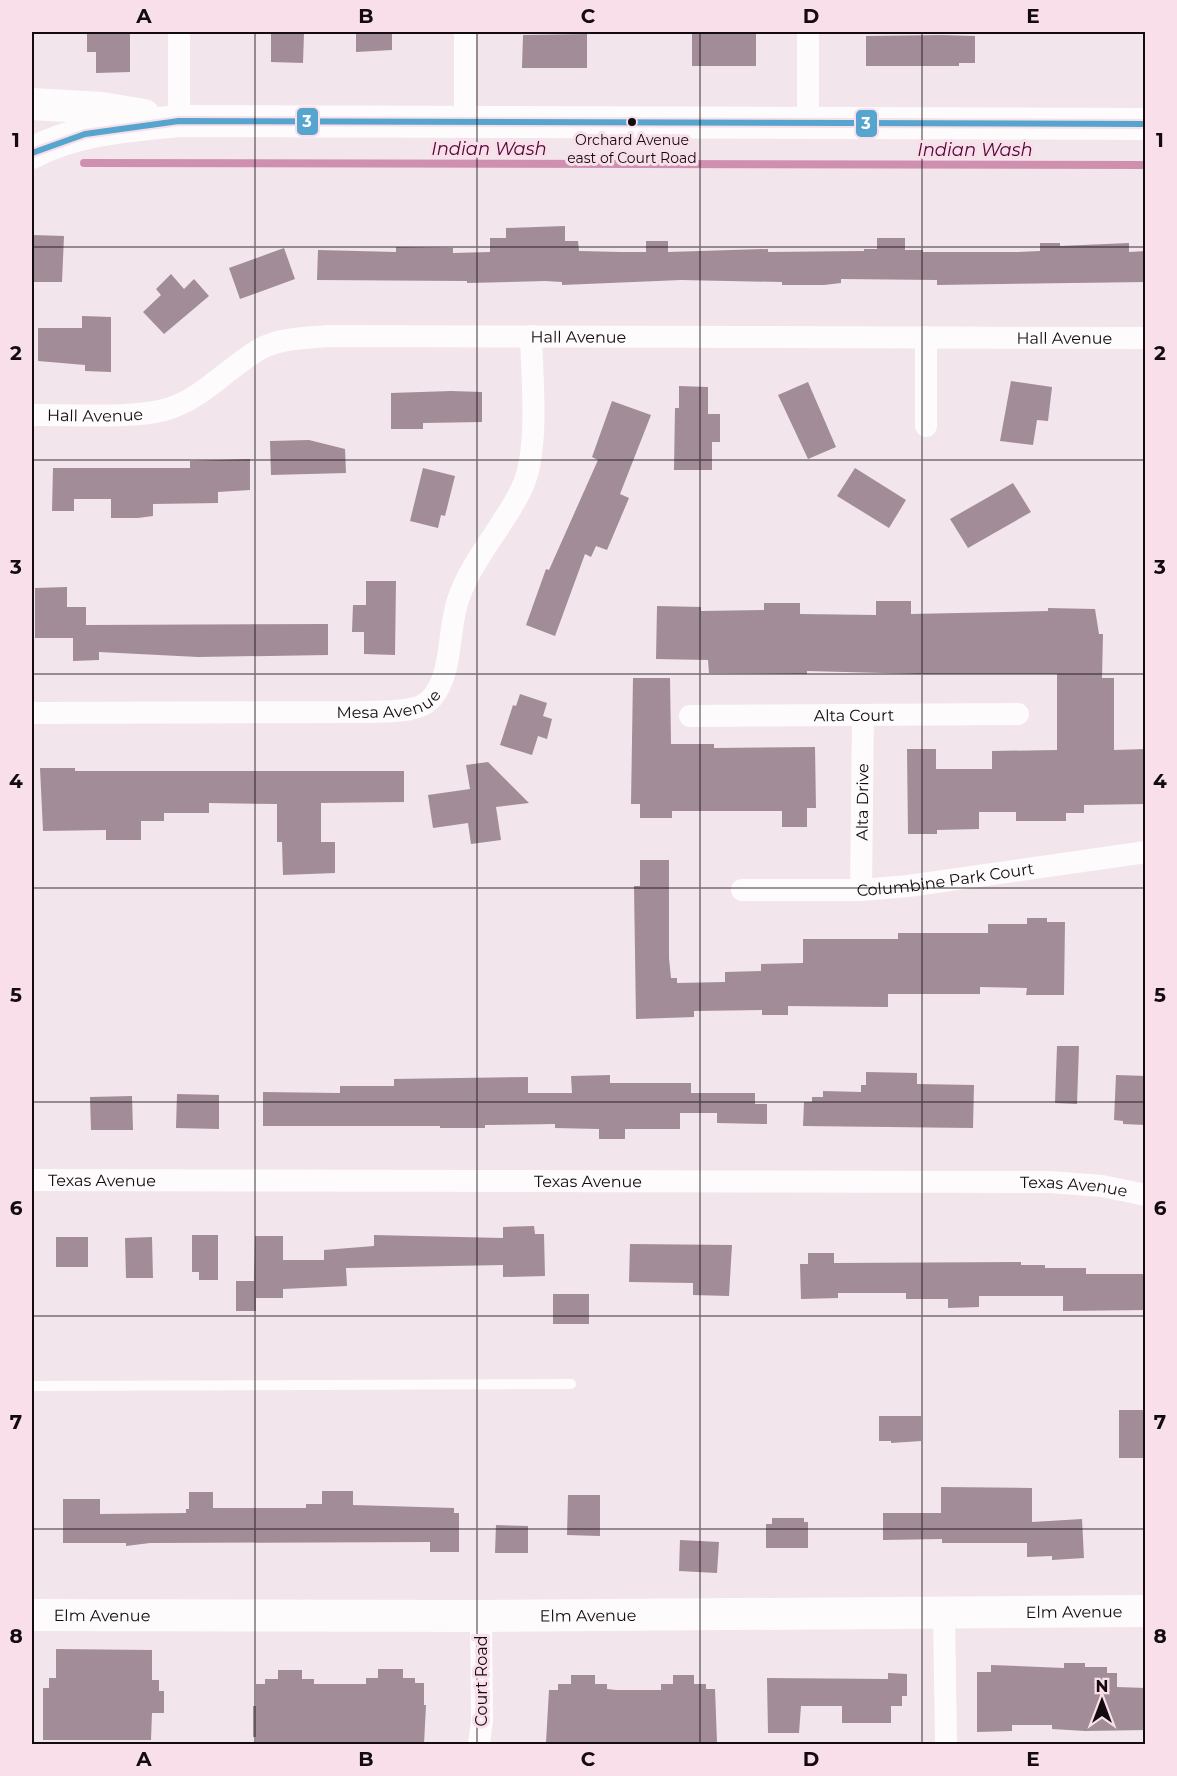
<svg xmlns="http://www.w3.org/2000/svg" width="1177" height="1776" viewBox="0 0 1177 1776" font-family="Montserrat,sans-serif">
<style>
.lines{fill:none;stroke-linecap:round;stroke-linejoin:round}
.stream{stroke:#cf90b0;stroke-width:8}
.building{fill:#a18c97}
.lane{stroke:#fdfbfc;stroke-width:10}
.street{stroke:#fdfbfc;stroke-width:22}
.secondary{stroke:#fdfbfc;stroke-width:32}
.bus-1-casing{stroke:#f8dfea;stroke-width:10}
.bus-1{stroke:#55a5cf;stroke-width:6}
.grid{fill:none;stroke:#130b0e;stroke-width:1.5;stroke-opacity:0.55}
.bus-dot{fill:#130b0e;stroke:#f8dfea;stroke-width:2}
.labels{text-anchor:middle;stroke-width:6;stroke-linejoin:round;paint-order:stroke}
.bus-label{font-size:14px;fill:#130b0e;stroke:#f8dfea}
.street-label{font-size:16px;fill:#130b0e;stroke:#f8dfea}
.water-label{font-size:18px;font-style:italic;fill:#540437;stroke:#f8dfea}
.line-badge{stroke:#f8dfea;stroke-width:2}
.badge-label{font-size:16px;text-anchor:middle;font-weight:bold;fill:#fff}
.neatline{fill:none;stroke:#130b0e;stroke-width:2}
.grid-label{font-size:20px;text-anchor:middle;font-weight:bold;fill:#130b0e}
</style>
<rect width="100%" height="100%" fill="#f2e5eb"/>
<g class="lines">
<polyline class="stream" points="84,163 1146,165"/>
</g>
<g class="building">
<polygon points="87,32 130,32 130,72 96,73 96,52 87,52"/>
<polygon points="356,32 392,32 392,50 356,52"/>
<polygon points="271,33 304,33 303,63 271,62"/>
<polygon points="587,34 587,68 522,68 523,35"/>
<rect x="692" y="34" width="64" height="32"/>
<polygon points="942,35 975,36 975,63 959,63 959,66 866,66 866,36"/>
<polygon points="565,226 565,241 578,241 579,251 621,252 646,252 646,241 668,241 668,252 768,249 768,252 864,251 864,249 877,249 877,238 905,238 905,250 923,250 923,252 1018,252 1040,251 1040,243 1060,243 1060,246 1129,243 1129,252 1146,251 1146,282 937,285 937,280 841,279 841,283 824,285 782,285 782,282 681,280 562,285 562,282 545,281 467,283 467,281 317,280 318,250 396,252 396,247 453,248 453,253 490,252 490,238 506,238 506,228"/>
<polygon points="32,235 64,236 62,282 32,282"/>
<polygon points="284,248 295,279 240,299 229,268"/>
<polygon points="171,274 184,289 194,279 209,296 164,334 143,312 161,295 156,289"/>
<polygon points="82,316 111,317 111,372 85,371 85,365 38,361 38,328 82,328"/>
<polygon points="1011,381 1052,387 1048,421 1037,420 1033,445 1000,441"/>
<polygon points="808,382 836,447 808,459 778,395"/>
<polygon points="679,386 708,387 708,414 720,414 720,442 712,442 712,470 674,470 675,408 679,408"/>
<polygon points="451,391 482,392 482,422 423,423 423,429 391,429 391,393"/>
<polygon points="612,401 651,415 620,494 629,498 607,550 596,546 591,557 585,554 555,636 526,625 546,569 549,570 598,460 592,457"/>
<polygon points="309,440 345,449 346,473 271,475 270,441"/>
<polygon points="250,459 250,490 218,492 218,503 153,504 153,516 138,518 111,518 111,499 74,499 74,511 52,511 53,468 190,468 190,461"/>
<polygon points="423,468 455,476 445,516 441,515 438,528 410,521"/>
<polygon points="855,468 906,500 889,528 837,496"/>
<polygon points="1013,483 1031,512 968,548 950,519"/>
<polygon points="366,581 396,581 395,655 364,654 364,632 352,632 353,605 366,605"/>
<polygon points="67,587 67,607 86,607 86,625 328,624 328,655 198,657 99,652 99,660 73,661 73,638 35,638 35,588"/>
<polygon points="876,601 911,601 911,614 1048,611 1048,608 1095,609 1099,634 1103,634 1102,678 1114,678 1114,750 1146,749 1146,804 1084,805 1084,813 1066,813 1066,821 1016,821 1016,812 979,812 979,829 937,830 937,834 908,834 907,749 936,749 936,769 992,769 992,751 1057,750 1057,674 921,674 807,671 807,674 709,673 708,660 656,659 657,606 701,607 701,611 764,610 764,603 800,603 800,614 876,615"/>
<polygon points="633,678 670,678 671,744 714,744 714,748 815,747 816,808 807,808 807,827 782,827 782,811 672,811 672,818 640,818 640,804 631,804"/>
<polygon points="520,694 547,703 543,716 552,719 547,739 538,736 532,755 500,745 513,705 516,706"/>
<polygon points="488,762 529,803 496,807 501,840 471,844 468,823 433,828 428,795 470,789 466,765"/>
<polygon points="40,768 75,768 75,771 404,771 404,802 321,803 321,842 335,842 335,873 283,875 282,842 277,842 277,804 209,803 209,813 164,813 164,821 141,821 141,840 106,840 106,830 43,831"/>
<polygon points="640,860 669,860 669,958 671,978 677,978 677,983 725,982 725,972 761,971 761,964 803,963 803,939 898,939 898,933 988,933 988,924 1027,924 1027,918 1047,918 1047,922 1065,922 1064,995 1026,995 1027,988 980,987 980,994 888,994 888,1007 788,1006 788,1015 762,1015 762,1010 694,1011 694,1017 636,1019 634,886 640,886"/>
<polygon points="1057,1046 1079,1046 1077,1104 1055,1103"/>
<polygon points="866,1072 917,1073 917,1084 974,1085 973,1128 803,1126 804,1102 812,1102 812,1097 823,1097 823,1091 861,1092 861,1085 866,1085"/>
<polygon points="610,1075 610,1083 691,1083 691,1093 755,1093 755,1104 767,1104 767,1124 717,1123 717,1113 680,1113 680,1129 625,1129 625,1139 599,1139 599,1129 555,1128 555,1124 485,1125 485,1128 440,1128 440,1126 263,1126 263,1092 340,1093 340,1086 394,1086 394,1079 528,1077 528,1093 572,1093 571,1076"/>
<polygon points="1116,1075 1146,1076 1146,1125 1123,1124 1123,1121 1114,1120"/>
<polygon points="177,1094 219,1095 219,1129 176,1128"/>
<polygon points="132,1096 133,1130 91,1130 90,1097"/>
<polygon points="534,1226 535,1234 544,1234 545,1276 503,1277 503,1265 346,1268 347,1286 283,1289 283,1298 256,1298 256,1311 236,1311 236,1281 254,1281 255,1236 283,1236 283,1260 324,1260 324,1250 374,1246 374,1235 503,1238 503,1227"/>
<polygon points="192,1235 218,1235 218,1280 199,1280 199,1272 192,1272"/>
<rect x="56" y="1237" width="32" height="30"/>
<polygon points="152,1237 153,1278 126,1278 125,1238"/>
<polygon points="630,1244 732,1245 729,1296 693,1295 693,1283 629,1282"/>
<polygon points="808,1253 834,1253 834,1263 1021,1262 1021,1265 1045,1265 1045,1268 1086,1268 1086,1274 1146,1274 1146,1310 1063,1311 1063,1296 979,1296 979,1307 948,1308 948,1299 906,1299 906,1293 838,1293 838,1298 801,1299 800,1264 808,1264"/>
<rect x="553" y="1294" width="36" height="30"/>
<rect x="1119" y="1410" width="27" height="48"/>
<polygon points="879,1416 921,1416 921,1441 891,1443 891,1441 879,1441"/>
<polygon points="941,1487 1032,1488 1032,1522 1082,1519 1084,1558 1052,1560 1052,1556 1027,1557 1027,1543 942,1543 942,1539 883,1540 883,1513 941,1513"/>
<polygon points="322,1491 353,1491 353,1505 454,1508 454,1513 459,1513 459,1552 430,1552 430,1542 150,1543 126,1546 126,1543 63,1543 63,1499 100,1499 100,1514 186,1513 186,1509 189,1509 189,1492 213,1492 213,1508 306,1508 306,1504 322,1504"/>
<polygon points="568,1495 600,1495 600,1536 567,1535"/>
<polygon points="772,1518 804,1518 804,1522 808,1522 808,1548 766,1548 766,1524 772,1524"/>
<polygon points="496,1525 528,1526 528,1553 495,1553"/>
<polygon points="680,1540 719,1542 717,1573 679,1571"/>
<polygon points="56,1649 152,1650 152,1680 159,1680 159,1691 164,1691 164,1713 152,1713 151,1740 43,1740 43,1688 49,1688 49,1678 56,1678"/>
<polygon points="1064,1663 1085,1663 1085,1667 1107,1667 1107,1673 1117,1673 1117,1687 1146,1688 1146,1730 1085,1731 1052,1729 1052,1725 1012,1725 1012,1731 977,1732 977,1672 991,1672 991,1665 1064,1668"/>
<polygon points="378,1669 403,1669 403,1678 415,1678 415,1683 424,1683 424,1705 426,1705 424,1744 256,1744 256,1737 253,1737 253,1706 256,1706 256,1684 265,1684 265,1679 278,1679 278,1670 302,1670 302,1679 314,1679 314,1684 366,1684 366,1678 378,1678"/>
<polygon points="888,1673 907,1674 907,1696 902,1696 902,1706 891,1706 891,1723 842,1723 842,1706 801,1706 799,1733 768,1733 767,1678 888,1679"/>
<polygon points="571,1675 595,1675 595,1684 607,1684 607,1689 616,1690 661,1690 661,1684 673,1684 673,1675 694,1675 694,1684 706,1684 706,1689 715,1689 717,1742 716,1744 549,1744 546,1743 549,1690 558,1690 558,1684 571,1684"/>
</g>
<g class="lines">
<polyline class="lane" points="32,1386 571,1384"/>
<g class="street">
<polyline points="179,32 179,121"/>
<polyline points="465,32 465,122"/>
<polyline points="808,32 808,123"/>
<polyline points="926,337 926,426"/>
<path id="s1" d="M 32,415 C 70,414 128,419 164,410 C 202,400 227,368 260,349 C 279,338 306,338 327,336 L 1146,338"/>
<path id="s2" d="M 32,713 L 366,712 C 385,711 418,714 432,698 C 454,671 447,629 459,597 C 473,558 503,527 521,490 C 540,453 532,378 531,336"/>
<path id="s3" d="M 690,716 L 1018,714"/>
<path id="s4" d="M 742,890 L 861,890 L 908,886 L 1146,852"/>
<path id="s5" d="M 861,890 L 863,715"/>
<path id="s6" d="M 32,1180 L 1050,1182 L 1102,1186 L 1146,1195"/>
<polyline points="944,1612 946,1744"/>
<polyline points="479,1744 482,1721 481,1616"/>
</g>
<g class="secondary">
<polyline points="32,104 102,108 144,115"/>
<path d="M 32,153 C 76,129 130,126 179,121 L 1146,124"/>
<path id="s7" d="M 32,1615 L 481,1616 L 1146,1611"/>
</g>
<defs>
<polyline id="bus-1" points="32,153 85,134 179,121 1146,124"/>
</defs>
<use href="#bus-1" class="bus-1-casing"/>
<use href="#bus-1" class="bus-1"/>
</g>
<path class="grid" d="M 255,32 L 255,1744M 477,32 L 477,1744M 700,32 L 700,1744M 922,32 L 922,1744M 32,247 L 1146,247M 32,460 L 1146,460M 32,674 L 1146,674M 32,888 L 1146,888M 32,1102 L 1146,1102M 32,1316 L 1146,1316M 32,1529 L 1146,1529"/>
<circle class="bus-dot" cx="632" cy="122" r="5"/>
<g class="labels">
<g class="bus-label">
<text x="632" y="145">Orchard Avenue<tspan x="632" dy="18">east of Court Road</tspan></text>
</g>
<g class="street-label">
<text dy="6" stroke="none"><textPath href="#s1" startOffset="567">Hall Avenue</textPath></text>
<text dy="6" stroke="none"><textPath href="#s1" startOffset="1053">Hall Avenue</textPath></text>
<text dy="6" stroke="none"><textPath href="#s1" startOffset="63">Hall Avenue</textPath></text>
<text dy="6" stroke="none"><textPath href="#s2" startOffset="358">Mesa Avenue</textPath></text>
<text dy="6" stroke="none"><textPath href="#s3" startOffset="164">Alta Court</textPath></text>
<text dy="6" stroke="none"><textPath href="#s5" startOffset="88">Alta Drive</textPath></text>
<text dy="6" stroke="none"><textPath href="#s4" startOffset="204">Columbine Park Court</textPath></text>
<text dy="6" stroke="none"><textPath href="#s6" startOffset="70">Texas Avenue</textPath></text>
<text dy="6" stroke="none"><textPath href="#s6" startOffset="556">Texas Avenue</textPath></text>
<text dy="6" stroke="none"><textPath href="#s6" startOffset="1042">Texas Avenue</textPath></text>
<text dy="6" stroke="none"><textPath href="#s7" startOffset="1042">Elm Avenue</textPath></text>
<text dy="6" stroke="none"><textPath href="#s7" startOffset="70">Elm Avenue</textPath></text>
<text dy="6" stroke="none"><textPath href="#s7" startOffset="556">Elm Avenue</textPath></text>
<text transform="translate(481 1681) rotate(-90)" y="6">Court Road</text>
</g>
<g class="water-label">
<text x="489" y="155">Indian Wash</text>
<text x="975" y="156">Indian Wash</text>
</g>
</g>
<g class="line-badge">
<rect x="296" y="107" width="23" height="29" rx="6" fill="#55a5cf"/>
<rect x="855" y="109" width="23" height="29" rx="6" fill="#55a5cf"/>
</g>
<g class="badge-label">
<text x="307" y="127">3</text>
<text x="866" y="129">3</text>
</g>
<rect width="1177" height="1776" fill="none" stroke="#f8dfea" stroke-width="66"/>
<g transform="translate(1102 1701)" stroke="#f8dfea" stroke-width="4.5" paint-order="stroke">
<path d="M0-4.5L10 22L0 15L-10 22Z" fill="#130b0e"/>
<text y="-9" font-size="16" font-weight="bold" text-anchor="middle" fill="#130b0e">N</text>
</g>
<rect x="33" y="33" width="1111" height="1710" class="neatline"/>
<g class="grid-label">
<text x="144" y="23">A</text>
<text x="366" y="23">B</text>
<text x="588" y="23">C</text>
<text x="811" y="23">D</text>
<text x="1033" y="23">E</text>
<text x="16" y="147">1</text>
<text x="1160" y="147">1</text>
<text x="16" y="360">2</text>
<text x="1160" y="360">2</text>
<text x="16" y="574">3</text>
<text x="1160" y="574">3</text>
<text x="16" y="788">4</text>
<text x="1160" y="788">4</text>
<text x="16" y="1002">5</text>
<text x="1160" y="1002">5</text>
<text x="16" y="1215">6</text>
<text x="1160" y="1215">6</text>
<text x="16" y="1429">7</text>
<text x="1160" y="1429">7</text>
<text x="16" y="1643">8</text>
<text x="1160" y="1643">8</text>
<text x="144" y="1766">A</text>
<text x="366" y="1766">B</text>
<text x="588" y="1766">C</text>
<text x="811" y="1766">D</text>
<text x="1033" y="1766">E</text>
</g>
</svg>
